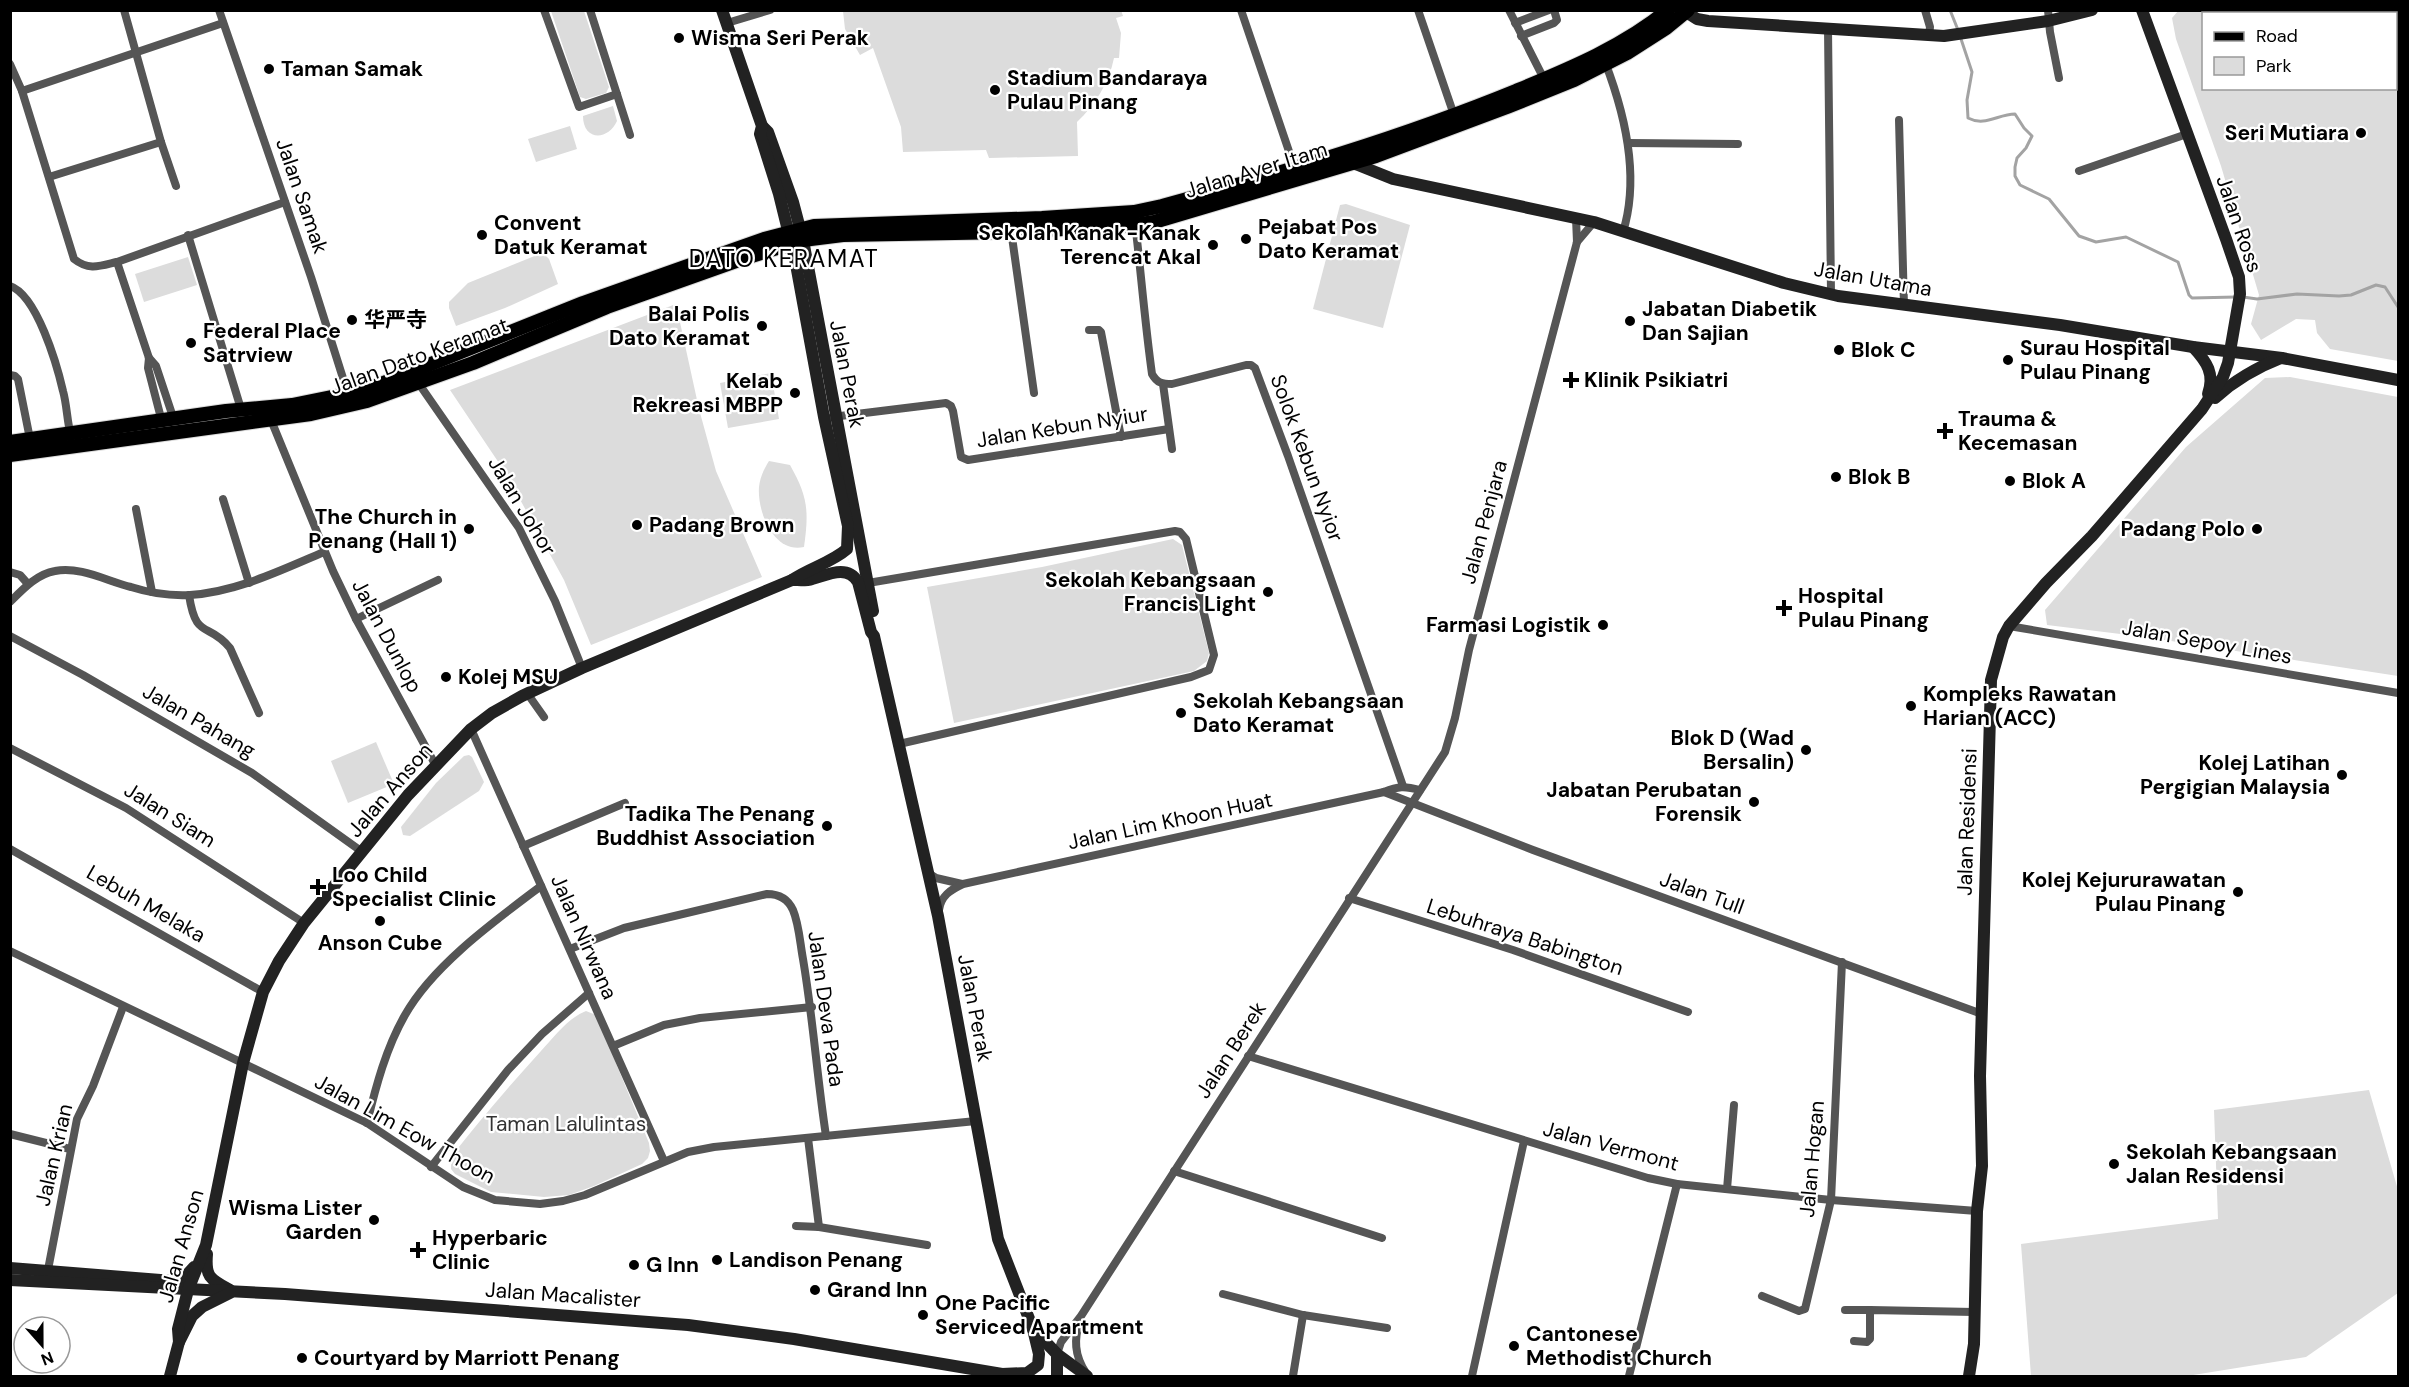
<svg xmlns="http://www.w3.org/2000/svg" width="2409" height="1387" viewBox="0 0 2409 1387" font-family="'DM Sans','Noto Sans SC',sans-serif">
<style>
.green{fill:#dcdcdc;fill-rule:evenodd}
.lines{fill:none;stroke-linecap:round;stroke-linejoin:round}
.stream{stroke:#a3a3a3;stroke-width:3}
.primary-casing{stroke:#dbdbdb;stroke-width:16}
.street{stroke:#555;stroke-width:8}
.secondary{stroke:#222;stroke-width:12}
.primary{stroke:#000;stroke-width:14}
.poi-dot{fill:#000;stroke:#fff;stroke-width:2}
.labels{text-anchor:middle;stroke-width:4.5;stroke-linejoin:round;paint-order:stroke}
.poi-label{font-size:21px;font-weight:bold;fill:#000;stroke:#fff;text-anchor:start}
.street-label{font-size:21px;fill:#000;stroke:#fff}
.park-label{font-size:21px;fill:#333;stroke:#fff}
.quarter-label{font-size:24px;letter-spacing:1.5px;fill:#000;stroke:#fff}
</style>
<rect width="100%" height="100%" fill="#fff"/>
<g class="green">
<path d="M 1121,10 L 1123,16 L 1116,18 L 1121,33 L 1119,58 L 1114,58 C 1109,83 1095,105 1077,122 L 1078,156 L 989,158 L 986,150 L 903,152 L 901,127 L 873,48 L 860,55 L 845,29 L 843,11 Z"/>
<polygon points="551,11 584,11 609,87 606,93 586,99 580,97"/>
<path d="M 2178,11 L 2398,11 L 2398,361 L 2330,349 L 2317,333 L 2315,320 L 2296,319 L 2261,340 L 2251,324 L 2259,295 L 2221,166 L 2176,39 L 2172,18 ZM 2204,14 L 2396,14 L 2396,88 L 2204,88 Z"/>
<path d="M 613,106 L 617,121 C 608,141 583,141 583,116 Z"/>
<polygon points="570,126 577,149 536,162 528,139"/>
<polygon points="1346,204 1410,225 1383,328 1313,309 1340,205"/>
<polygon points="544,254 549,259 558,284 505,308 456,326 449,308 449,302 468,283 537,255"/>
<polygon points="188,257 197,285 144,302 135,274"/>
<polygon points="676,304 699,409 716,471 762,577 591,645 564,580 505,472 450,390"/>
<polygon points="771,373 779,419 728,428 720,383"/>
<polygon points="2290,377 2398,397 2398,676 2145,637 2047,625 2045,610 2186,447 2265,378"/>
<path d="M 769,461 L 790,465 C 808,497 809,511 804,547 C 774,554 757,512 759,487 C 760,477 764,469 769,461 Z"/>
<polygon points="1173,539 1182,545 1209,653 1207,661 1194,671 954,723 927,587 1042,567"/>
<polygon points="376,742 394,784 348,803 331,761"/>
<polygon points="469,755 472,757 484,782 479,791 410,836 403,835 401,827 436,783 464,756"/>
<path d="M 586,1011 L 596,1015 L 649,1143 L 650,1151 L 648,1158 L 642,1164 L 594,1186 L 569,1195 L 544,1197 L 491,1192 L 455,1174 L 451,1169 L 451,1157 C 480,1120 510,1085 541,1051 C 554,1037 568,1018 586,1011 Z"/>
<polygon points="2369,1090 2398,1190 2398,1293 2306,1357 2187,1376 2031,1376 2021,1244 2218,1219 2214,1110"/>
</g>
<g class="lines">
<g class="stream">
<polyline points="1950,10 1958,30"/>
<path d="M 1960,36 L 1972,72 L 1967,100 L 1968,118 C 1985,127 1998,114 2015,114 L 2024,128 L 2032,136 L 2026,148 L 2017,158 L 2015,167 L 2015,176 L 2020,185 L 2049,199 L 2079,236 L 2096,242 L 2126,237 L 2178,262 L 2189,295 L 2192,298 L 2236,297"/>
<polyline points="2243,297 2257,299 2297,294 2339,296 2351,295 2376,285 2385,287 2398,307"/>
</g>
<defs>
<g id="primary">
<path d="M 10,442 L 226,411 L 292,405 L 366,390 L 583,303 L 764,239 L 814,226 L 1042,218 L 1134,212 L 1162,206 C 1282,173 1401,138 1516,91 C 1569,69 1623,47 1668,10"/>
<polyline points="10,455 311,414 367,401 473,363 607,307 745,258 803,240 843,235 1011,232 1135,225 1154,222 1376,156 1507,107 1574,80 1627,53 1666,28 1688,10"/>
</g>
</defs>
<use href="#primary" class="primary-casing"/>
<g class="street">
<polyline points="124,10 161,142 176,186"/>
<polyline points="219,10 311,277 348,394"/>
<polyline points="544,10 579,107 617,94"/>
<polyline points="590,10 630,135"/>
<polyline points="1241,10 1296,172"/>
<polyline points="1418,10 1455,118"/>
<polyline points="1509,10 1544,79"/>
<polyline points="1925,10 1930,27 1929,36"/>
<polyline points="2048,10 2050,32 2059,78"/>
<polyline points="727,23 770,10"/>
<polyline points="1515,23 1549,10"/>
<polyline points="1828,29 1831,294"/>
<polyline points="1521,36 1554,23 1557,20 1554,10"/>
<path d="M 1605,62 C 1625,114 1640,177 1623,232"/>
<path d="M 10,64 L 22,91 L 74,259 C 89,271 100,266 117,262 L 285,202"/>
<polyline points="22,91 223,23"/>
<polyline points="1899,120 1904,306"/>
<polyline points="1628,143 1738,144"/>
<polyline points="2079,171 2187,134"/>
<polyline points="49,177 161,142"/>
<path d="M 1135,222 C 1141,273 1145,324 1152,374 C 1157,383 1162,384 1172,384 L 1246,365 L 1251,365 L 1255,368 L 1288,456 L 1403,786"/>
<polyline points="1011,230 1034,393"/>
<polyline points="188,235 241,409"/>
<polyline points="1577,242 1594,222"/>
<polyline points="117,262 149,358 148,368 162,422"/>
<path d="M 10,286 C 37,295 57,365 63,391 C 67,405 67,422 71,436"/>
<polyline points="1089,330 1099,330 1101,332 1121,437"/>
<polyline points="149,358 156,366 174,420"/>
<polyline points="10,375 15,376 18,379 30,439"/>
<polyline points="417,381 519,528 555,601 582,668"/>
<polyline points="1163,384 1172,449"/>
<polyline points="832,417 946,403 951,406 953,411 961,457 968,460 1169,429"/>
<polyline points="271,420 333,571 356,619 436,766"/>
<polyline points="223,499 249,583"/>
<polyline points="136,509 152,592"/>
<polyline points="10,572 20,575 28,584"/>
<polyline points="868,583 1175,531 1180,532 1186,539 1214,655 1209,670 1191,677 899,744"/>
<path d="M 189,595 C 196,641 208,621 230,648 L 259,713"/>
<path d="M 10,602 C 23,589 37,574 55,571 C 80,566 107,581 131,587 C 150,593 170,596 190,595 C 237,592 281,570 324,552"/>
<polyline points="356,619 438,580"/>
<polyline points="2009,626 2398,693"/>
<polyline points="10,636 83,675 252,773 361,851"/>
<polyline points="527,693 544,717"/>
<polyline points="471,729 664,1161"/>
<polyline points="10,748 126,808 304,923"/>
<polyline points="1384,792 1533,850 1982,1014"/>
<polyline points="523,846 625,803"/>
<polyline points="10,849 263,992"/>
<polyline points="928,873 936,878 962,884"/>
<polyline points="1349,898 1513,950 1688,1012"/>
<path d="M 939,910 C 941,896 950,890 963,884 L 1384,792 C 1398,786 1405,786 1420,790"/>
<path d="M 570,949 L 624,928 L 767,894 C 779,894 788,899 793,910 C 799,924 800,943 803,959 C 813,1018 817,1077 826,1136"/>
<polyline points="10,951 367,1123 463,1187 495,1200 540,1204 563,1201 585,1195 688,1152 714,1147 976,1121"/>
<polyline points="613,1046 664,1025 700,1018 812,1007"/>
<polyline points="1248,1056 1648,1178 1677,1184 1831,1200 1977,1211"/>
<path d="M 367,1123 C 376,1086 386,1048 405,1015 C 433,965 496,920 541,886"/>
<polyline points="10,1134 70,1149"/>
<polyline points="808,1138 819,1227"/>
<polyline points="431,1167 508,1070 542,1034 589,993"/>
<polyline points="1174,1171 1382,1238"/>
<polyline points="1727,1189 1734,1105"/>
<polyline points="796,1226 819,1227 927,1245"/>
<polyline points="47,1275 77,1119 93,1086 123,1007"/>
<polyline points="1223,1294 1303,1315 1387,1328"/>
<polyline points="1762,1296 1799,1311 1805,1309 1831,1200 1842,962"/>
<polyline points="1845,1310 1870,1310"/>
<path d="M 1080,1320 C 1074,1339 1074,1355 1086,1373"/>
<polyline points="1854,1341 1867,1342 1870,1339 1870,1310 1974,1312"/>
<polyline points="1057,1354 1061,1342 1081,1316 1445,752 1455,718 1469,650 1577,242 1576,218"/>
<polyline points="1293,1376 1303,1315"/>
<polyline points="1472,1376 1524,1141"/>
<polyline points="1629,1376 1677,1184"/>
</g>
<g class="secondary">
<polyline points="1683,10 1697,19 1708,21 1944,36 2048,21 2092,10"/>
<polyline points="762,126 768,132 793,202 803,240 873,611"/>
<polyline points="1353,163 1393,179 1594,222 1784,283 1838,296 2060,325 2193,347 2282,358 2398,380"/>
<path d="M 2193,347 C 2207,362 2215,374 2208,394"/>
<path d="M 2215,398 C 2235,380 2255,368 2281,358"/>
<path d="M 792,580 C 799,580 806,581 812,579 C 827,575 847,564 858,582 L 871,632 L 874,636 L 938,916 L 998,1239 L 1033,1329 L 1057,1354 L 1087,1376"/>
<path d="M 207,1254 C 205,1277 210,1279 230,1290"/>
<polyline points="10,1268 173,1281 184,1278 194,1267"/>
<polyline points="10,1280 285,1294 688,1325 794,1339 1002,1374 1027,1373 1038,1365 1039,1354 1033,1329"/>
<polyline points="179,1342 192,1316 202,1307 230,1293"/>
<polyline points="1057,1354 1057,1376"/>
<path d="M 170,1376 L 179,1342 L 178,1329 L 188,1290 L 206,1245 L 243,1063 L 263,992 L 279,961 L 304,923 L 408,795 L 471,729 L 492,713 L 522,696 L 582,668 L 792,580 C 809,568 831,563 847,549 L 848,526 L 824,417 L 795,259 L 779,194 L 760,134 L 762,126 L 722,10"/>
<polyline points="1969,1376 1974,1344 1977,1211 1982,1166 1980,1076 1991,680 2003,637 2009,626 2046,583 2092,536 2202,409 2223,377 2228,363 2240,294 2239,277 2226,239 2142,10"/>
</g>
<use href="#primary" class="primary"/>
</g>
<g class="poi-dot">
<circle cx="679" cy="38" r="6"/>
<circle cx="269" cy="69" r="6"/>
<circle cx="995" cy="90" r="6"/>
<circle cx="2361" cy="133" r="6"/>
<circle cx="482" cy="235" r="6"/>
<circle cx="1246" cy="239" r="6"/>
<circle cx="1213" cy="245" r="6"/>
<circle cx="352" cy="320" r="6"/>
<circle cx="1630" cy="321" r="6"/>
<circle cx="762" cy="326" r="6"/>
<circle cx="191" cy="343" r="6"/>
<circle cx="1839" cy="350" r="6"/>
<circle cx="2008" cy="360" r="6"/>
<path d="M1568 371h6v6h6v6h-6v6h-6v-6h-6v-6h6z"/>
<circle cx="795" cy="393" r="6"/>
<path d="M1942 422h6v6h6v6h-6v6h-6v-6h-6v-6h6z"/>
<circle cx="1836" cy="477" r="6"/>
<circle cx="2010" cy="481" r="6"/>
<circle cx="637" cy="525" r="6"/>
<circle cx="469" cy="529" r="6"/>
<circle cx="2257" cy="529" r="6"/>
<circle cx="1268" cy="592" r="6"/>
<path d="M1781 599h6v6h6v6h-6v6h-6v-6h-6v-6h6z"/>
<circle cx="1603" cy="625" r="6"/>
<circle cx="446" cy="677" r="6"/>
<circle cx="1911" cy="706" r="6"/>
<circle cx="1181" cy="713" r="6"/>
<circle cx="1806" cy="750" r="6"/>
<circle cx="2342" cy="775" r="6"/>
<circle cx="1754" cy="802" r="6"/>
<circle cx="827" cy="826" r="6"/>
<path d="M315 878h6v6h6v6h-6v6h-6v-6h-6v-6h6z"/>
<circle cx="2238" cy="892" r="6"/>
<circle cx="380" cy="921" r="6"/>
<circle cx="2114" cy="1164" r="6"/>
<circle cx="374" cy="1220" r="6"/>
<path d="M415 1241h6v6h6v6h-6v6h-6v-6h-6v-6h6z"/>
<circle cx="717" cy="1260" r="6"/>
<circle cx="634" cy="1265" r="6"/>
<circle cx="815" cy="1290" r="6"/>
<circle cx="923" cy="1315" r="6"/>
<circle cx="1514" cy="1346" r="6"/>
<circle cx="302" cy="1358" r="6"/>
</g>
<g class="labels">
<g class="poi-label">
<text x="691" y="45">Wisma Seri Perak</text>
<text x="281" y="76">Taman Samak</text>
<text x="1007" y="85">Stadium Bandaraya<tspan x="1007" dy="24">Pulau Pinang</tspan></text>
<text x="2349" y="140" text-anchor="end">Seri Mutiara</text>
<text x="494" y="230">Convent<tspan x="494" dy="24">Datuk Keramat</tspan></text>
<text x="1258" y="234">Pejabat Pos<tspan x="1258" dy="24">Dato Keramat</tspan></text>
<text x="1201" y="240" text-anchor="end">Sekolah Kanak-Kanak<tspan x="1201" dy="24">Terencat Akal</tspan></text>
<text x="1642" y="316">Jabatan Diabetik<tspan x="1642" dy="24">Dan Sajian</tspan></text>
<text x="750" y="321" text-anchor="end">Balai Polis<tspan x="750" dy="24">Dato Keramat</tspan></text>
<text x="364" y="327">华严寺</text>
<text x="203" y="338">Federal Place<tspan x="203" dy="24">Satrview</tspan></text>
<text x="2020" y="355">Surau Hospital<tspan x="2020" dy="24">Pulau Pinang</tspan></text>
<text x="1851" y="357">Blok C</text>
<text x="1584" y="387">Klinik Psikiatri</text>
<text x="783" y="388" text-anchor="end">Kelab<tspan x="783" dy="24">Rekreasi MBPP</tspan></text>
<text x="1958" y="426">Trauma &amp;<tspan x="1958" dy="24">Kecemasan</tspan></text>
<text x="1848" y="484">Blok B</text>
<text x="2022" y="488">Blok A</text>
<text x="457" y="524" text-anchor="end">The Church in<tspan x="457" dy="24">Penang (Hall 1)</tspan></text>
<text x="649" y="532">Padang Brown</text>
<text x="2245" y="536" text-anchor="end">Padang Polo</text>
<text x="1256" y="587" text-anchor="end">Sekolah Kebangsaan<tspan x="1256" dy="24">Francis Light</tspan></text>
<text x="1798" y="603">Hospital<tspan x="1798" dy="24">Pulau Pinang</tspan></text>
<text x="1591" y="632" text-anchor="end">Farmasi Logistik</text>
<text x="458" y="684">Kolej MSU</text>
<text x="1923" y="701">Kompleks Rawatan<tspan x="1923" dy="24">Harian (ACC)</tspan></text>
<text x="1193" y="708">Sekolah Kebangsaan<tspan x="1193" dy="24">Dato Keramat</tspan></text>
<text x="1794" y="745" text-anchor="end">Blok D (Wad<tspan x="1794" dy="24">Bersalin)</tspan></text>
<text x="2330" y="770" text-anchor="end">Kolej Latihan<tspan x="2330" dy="24">Pergigian Malaysia</tspan></text>
<text x="1742" y="797" text-anchor="end">Jabatan Perubatan<tspan x="1742" dy="24">Forensik</tspan></text>
<text x="815" y="821" text-anchor="end">Tadika The Penang<tspan x="815" dy="24">Buddhist Association</tspan></text>
<text x="332" y="882">Loo Child<tspan x="332" dy="24">Specialist Clinic</tspan></text>
<text x="2226" y="887" text-anchor="end">Kolej Kejururawatan<tspan x="2226" dy="24">Pulau Pinang</tspan></text>
<text x="380" y="950" text-anchor="middle">Anson Cube</text>
<text x="2126" y="1159">Sekolah Kebangsaan<tspan x="2126" dy="24">Jalan Residensi</tspan></text>
<text x="362" y="1215" text-anchor="end">Wisma Lister<tspan x="362" dy="24">Garden</tspan></text>
<text x="432" y="1245">Hyperbaric<tspan x="432" dy="24">Clinic</tspan></text>
<text x="729" y="1267">Landison Penang</text>
<text x="646" y="1272">G Inn</text>
<text x="827" y="1297">Grand Inn</text>
<text x="935" y="1310">One Pacific<tspan x="935" dy="24">Serviced Apartment</tspan></text>
<text x="1526" y="1341">Cantonese<tspan x="1526" dy="24">Methodist Church</tspan></text>
<text x="314" y="1365">Courtyard by Marriott Penang</text>
</g>
<g class="street-label">
<text transform="translate(1256 170) rotate(-17)" y="7">Jalan Ayer Itam</text>
<text transform="translate(302 196) rotate(71)" y="7">Jalan Samak</text>
<text transform="translate(2239 224) rotate(71)" y="7">Jalan Ross</text>
<text transform="translate(1873 279) rotate(10)" y="7">Jalan Utama</text>
<text transform="translate(419 356) rotate(-20)" y="7">Jalan Dato Keramat</text>
<text transform="translate(847 374) rotate(79)" y="7">Jalan Perak</text>
<text transform="translate(1062 427) rotate(-9)" y="7">Jalan Kebun Nyiur</text>
<text transform="translate(1307 458) rotate(70)" y="7">Solok Kebun Nyior</text>
<text transform="translate(522 506) rotate(59)" y="7">Jalan Johor</text>
<text transform="translate(1484 522) rotate(-75)" y="7">Jalan Penjara</text>
<text transform="translate(387 636) rotate(62)" y="7">Jalan Dunlop</text>
<text transform="translate(2207 642) rotate(10)" y="7">Jalan Sepoy Lines</text>
<text transform="translate(199 721) rotate(30)" y="7">Jalan Pahang</text>
<text transform="translate(390 790) rotate(-49)" y="7">Jalan Anson</text>
<text transform="translate(170 815) rotate(32)" y="7">Jalan Siam</text>
<text transform="translate(1170 821) rotate(-12)" y="7">Jalan Lim Khoon Huat</text>
<text transform="translate(1967 822) rotate(-88)" y="7">Jalan Residensi</text>
<text transform="translate(1702 893) rotate(20)" y="7">Jalan Tull</text>
<text transform="translate(146 904) rotate(30)" y="7">Lebuh Melaka</text>
<text transform="translate(584 937) rotate(66)" y="7">Jalan Nirwana</text>
<text transform="translate(1525 937) rotate(18)" y="7">Lebuhraya Babington</text>
<text transform="translate(975 1008) rotate(79)" y="7">Jalan Perak</text>
<text transform="translate(826 1009) rotate(82)" y="7">Jalan Deva Pada</text>
<text transform="translate(1231 1050) rotate(-57)" y="7">Jalan Berek</text>
<text transform="translate(405 1129) rotate(29)" y="7">Jalan Lim Eow Thoon</text>
<text transform="translate(1611 1146) rotate(15)" y="7">Jalan Vermont</text>
<text transform="translate(54 1155) rotate(-77)" y="7">Jalan Krian</text>
<text transform="translate(1812 1159) rotate(-85)" y="7">Jalan Hogan</text>
<text transform="translate(181 1246) rotate(-74)" y="7">Jalan Anson</text>
<text transform="translate(563 1295) rotate(4)" y="7">Jalan Macalister</text>
</g>
<g class="park-label">
<text x="566" y="1131">Taman Lalulintas</text>
</g>
<g class="quarter-label">
<text x="784" y="267">DATO KERAMAT</text>
</g>
</g>
<rect width="2409" height="1387" fill="none" stroke="#000000" stroke-width="24"/>
<rect x="2202" y="12" width="195" height="78" fill="#ffffff" stroke="#999999" stroke-width="1.5"/>
<rect x="2214" y="32" width="30" height="9" fill="#000000" stroke="#999999" stroke-width="1.5"/>
<text x="2256" y="42" font-size="18" fill="#000000">Road</text>
<rect x="2214" y="57" width="30" height="18" fill="#dcdcdc" stroke="#999999" stroke-width="1.5"/>
<text x="2256" y="72" font-size="18" fill="#000000">Park</text>
<g transform="translate(42 1345) rotate(159)"><circle r="28" fill="#ffffff" stroke="#999999" stroke-width="1.5"/>
<path d="M0-4.5L10 22L0 15L-10 22Z" fill="#000000"/>
<text y="-9" font-size="16" font-weight="bold" text-anchor="middle" fill="#000000">N</text>
</g>
</svg>
